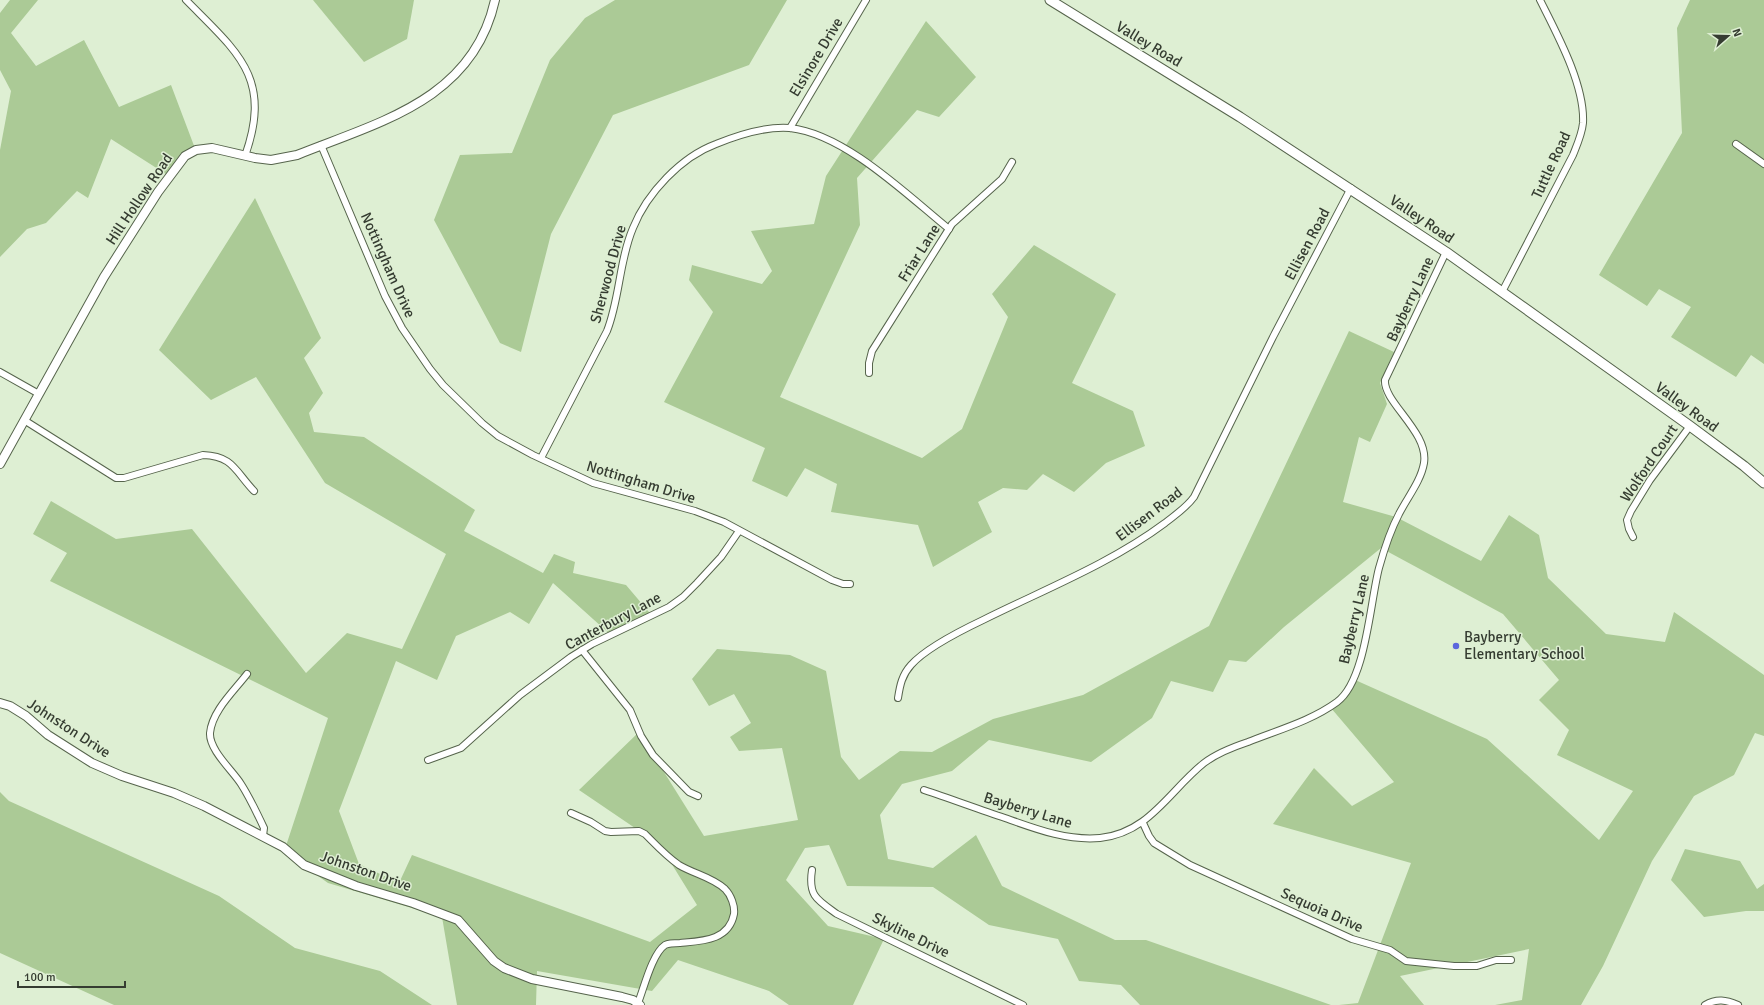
<svg xmlns="http://www.w3.org/2000/svg" width="1764" height="1005" viewBox="0 0 1764 1005" font-family="Signika,sans-serif">
<style>
.green{fill:#abca96}
.lines{fill:none;stroke-linecap:round;stroke-linejoin:round}
.minor-casing{stroke:#56644c;stroke-width:8}
.tertiary-casing{stroke:#56644c;stroke-width:10}
.secondary-casing{stroke:#56644c;stroke-width:11}
.minor{stroke:#fff;stroke-width:6}
.tertiary{stroke:#fff;stroke-width:8}
.secondary{stroke:#fff;stroke-width:9}
.poi-dot{fill:#5b66dd;stroke:#deefd3;stroke-width:1.5}
.labels{text-anchor:middle;stroke-width:3;stroke-linejoin:round;paint-order:stroke}
.street-label{font-size:15px;fill:#353c31;stroke:#deefd3}
.poi-label{font-size:15px;fill:#353c31;stroke:#deefd3;text-anchor:start}
</style>
<rect width="100%" height="100%" fill="#deefd3"/>
<g class="green">
<polygon points="10,0 38,0 11,33 36,66 84,40 119,107 171,85 196,151 169,176 111,139 88,198 77,191 46,223 27,229 0,257 0,150 11,91 0,70 0,13"/>
<polygon points="313,0 414,0 407,39 364,62"/>
<polygon points="615,0 787,0 749,65 613,115 551,234 521,352 500,343 434,220 460,155 512,153 550,60 585,18"/>
<polygon points="1690,0 1764,0 1764,364 1751,355 1736,377 1671,337 1691,307 1659,289 1647,306 1599,275 1682,133 1677,28"/>
<polygon points="926,21 976,77 939,117 917,110 857,178 860,225 780,397 922,458 962,429 1008,317 992,294 1034,245 1116,294 1072,383 1133,411 1145,446 1106,463 1074,492 1043,474 1027,490 1003,488 978,502 992,532 933,567 918,525 831,512 837,484 805,468 787,497 752,481 765,448 664,402 713,312 689,280 692,265 762,284 772,271 751,231 814,224 826,176"/>
<polygon points="255,198 321,338 304,358 323,393 309,413 314,432 364,437 475,510 464,531 543,573 554,554 575,562 573,573 626,585 654,618 613,637 553,583 529,624 510,612 456,636 437,680 396,661 339,811 359,864 399,883 412,855 650,942 697,905 660,845 579,790 639,732 704,836 798,820 782,748 739,751 730,737 751,723 734,694 709,706 692,679 717,649 790,655 826,671 841,757 859,780 900,751 932,752 993,719 1083,695 1209,626 1349,331 1394,352 1380,383 1387,404 1370,442 1359,437 1343,502 1396,517 1481,561 1509,515 1539,535 1548,578 1606,634 1665,642 1674,612 1764,675 1764,736 1755,733 1734,775 1694,796 1652,861 1603,966 1581,1005 1495,1005 1522,1000 1529,949 1400,976 1424,1005 1339,1005 1358,1003 1411,863 1273,824 1314,768 1352,806 1394,782 1331,708 1353,679 1487,739 1599,840 1633,791 1557,755 1569,730 1539,700 1559,680 1503,614 1381,548 1284,627 1246,662 1229,660 1213,692 1171,681 1152,718 1091,762 989,740 952,771 902,784 880,815 888,859 933,868 976,835 1002,886 1115,940 1146,940 1331,1005 1140,1005 1121,985 1079,981 1058,939 989,925 933,887 847,886 829,845 805,848 786,880 828,926 884,939 853,1005 789,1005 769,991 678,960 652,991 537,971 536,1005 457,1005 442,917 328,883 284,852 328,718 50,581 67,553 33,534 51,501 116,539 192,529 306,673 347,633 402,649 446,554 325,483 256,377 211,400 159,350"/>
<polygon points="0,792 9,801 219,896 295,948 380,971 432,1005 114,1005 0,953"/>
<polygon points="1685,849 1740,861 1757,889 1764,884 1764,911 1746,911 1704,917 1671,880"/>
</g>
<g class="lines">
<defs>
<g id="minor">
<path d="M 186,0 C 237,52 273,77 245,156"/>
<polyline points="790,128 866,0"/>
<polyline points="1736,144 1764,164"/>
<polyline points="321,145 385,296 402,328 430,369 443,385 482,423 498,436 533,455 593,483 695,511 724,522 832,580 843,584 850,584"/>
<path d="M 1502,292 L 1573,155 C 1577,145 1582,134 1583,123 C 1585,85 1557,34 1540,0"/>
<polyline points="0,372 39,394"/>
<polyline points="869,373 869,363 872,351 952,224 1002,179 1012,162"/>
<path d="M 24,420 L 116,478 L 124,478 L 203,455 C 233,456 235,471 254,491"/>
<path d="M 541,458 L 607,331 C 620,298 619,261 633,228 C 647,193 681,157 716,144 C 738,135 765,126 790,128 C 845,134 907,195 949,229"/>
<polyline points="1633,537 1629,529 1627,520 1631,511 1650,480 1690,426"/>
<polyline points="582,650 630,710 641,736 653,755 689,792 698,796"/>
<path d="M 247,674 C 234,691 212,711 210,733 C 209,750 233,771 241,784 C 250,798 257,813 264,828 L 263,836"/>
<path d="M 898,698 C 900,685 902,675 911,665 C 926,648 962,630 983,620 C 1043,590 1110,564 1165,523 C 1175,515 1186,508 1194,497 L 1273,337 L 1351,188"/>
<polyline points="428,760 461,748 520,695 571,657 592,644 669,607 683,597 697,583 721,557 739,531"/>
<path d="M 924,790 C 951,799 978,809 1005,818 C 1036,829 1067,841 1100,838 C 1149,833 1169,791 1204,763 C 1217,753 1233,747 1248,742 C 1278,730 1311,721 1337,702 C 1366,681 1370,602 1379,568 C 1384,550 1390,531 1399,514 C 1407,498 1421,481 1424,463 C 1429,432 1383,402 1385,380 L 1446,252"/>
<path d="M 571,813 L 591,822 L 605,831 L 611,832 L 639,831 L 645,834 C 656,845 666,856 679,865 C 694,874 712,877 725,889 C 731,895 735,906 734,914 C 729,941 701,941 680,943 C 675,943 669,943 665,945 C 652,954 644,988 638,1003"/>
<polyline points="1143,823 1149,836 1154,843 1190,865 1352,939 1390,950 1406,961 1454,966 1477,966 1496,960 1511,960"/>
<path d="M 812,870 C 808,896 817,900 837,914 L 1023,1005"/>
<path d="M 1705,1005 C 1717,998 1726,1000 1738,1005"/>
</g>
<g id="tertiary">
<path d="M 0,464 L 104,277 L 158,192 L 185,156 L 196,150 L 212,148 L 255,158 L 271,160 L 297,155 C 379,122 473,100 495,0"/>
<polyline points="0,703 10,706 26,716 48,735 92,763 122,776 174,793 204,806 283,847 304,865 356,886 413,903 458,920 494,961 504,968 532,979 622,997 633,1000 640,1005"/>
</g>
<polyline id="secondary" points="1050,0 1240,117 1446,252 1690,426 1744,466 1764,483"/>
</defs>
<use href="#minor" class="minor-casing"/>
<use href="#tertiary" class="tertiary-casing"/>
<use href="#secondary" class="secondary-casing"/>
<use href="#minor" class="minor"/>
<use href="#tertiary" class="tertiary"/>
<use href="#secondary" class="secondary"/>
</g>
<circle class="poi-dot" cx="1456" cy="646" r="4"/>
<g class="labels">
<g class="street-label">
<text transform="translate(1149 44) rotate(31)" y="5">Valley Road</text>
<text transform="translate(816 57) rotate(-59)" y="5">Elsinore Drive</text>
<text transform="translate(1551 165) rotate(-65)" y="5">Tuttle Road</text>
<text transform="translate(139 199) rotate(-56)" y="5">Hill Hollow Road</text>
<text transform="translate(1422 219) rotate(34)" y="5">Valley Road</text>
<text transform="translate(1307 244) rotate(-62)" y="5">Ellisen Road</text>
<text transform="translate(919 253) rotate(-58)" y="5">Friar Lane</text>
<text transform="translate(388 265) rotate(66)" y="5">Nottingham Drive</text>
<text transform="translate(608 274) rotate(-75)" y="5">Sherwood Drive</text>
<text transform="translate(1410 299) rotate(-65)" y="5">Bayberry Lane</text>
<text transform="translate(1687 407) rotate(36)" y="5">Valley Road</text>
<text transform="translate(1649 463) rotate(-56)" y="5">Wolford Court</text>
<text transform="translate(641 482) rotate(17)" y="5">Nottingham Drive</text>
<text transform="translate(1149 514) rotate(-37)" y="5">Ellisen Road</text>
<text transform="translate(1354 619) rotate(-77)" y="5">Bayberry Lane</text>
<text transform="translate(613 621) rotate(-28)" y="5">Canterbury Lane</text>
<text transform="translate(69 728) rotate(33)" y="5">Johnston Drive</text>
<text transform="translate(1028 810) rotate(17)" y="5">Bayberry Lane</text>
<text transform="translate(366 871) rotate(19)" y="5">Johnston Drive</text>
<text transform="translate(1322 910) rotate(24)" y="5">Sequoia Drive</text>
<text transform="translate(911 935) rotate(26)" y="5">Skyline Drive</text>
</g>
<g class="poi-label">
<text x="1464" y="642">Bayberry<tspan x="1464" dy="17">Elementary School</tspan></text>
</g>
</g>
<g transform="translate(1728 36) rotate(70)" stroke="#deefd3" stroke-width="3" paint-order="stroke">
<path d="M0-3L7 15L0 10L-7 15Z" fill="#353c31"/>
<text y="-6" font-size="11" font-weight="bold" text-anchor="middle" fill="#353c31">N</text>
</g>
<path d="M18 981v6h107v-6" fill="none" stroke="#353c31" stroke-width="2"/>
<text x="24" y="981" font-size="12" fill="#353c31" stroke="#deefd3" stroke-width="3" paint-order="stroke">100 m</text>
</svg>
